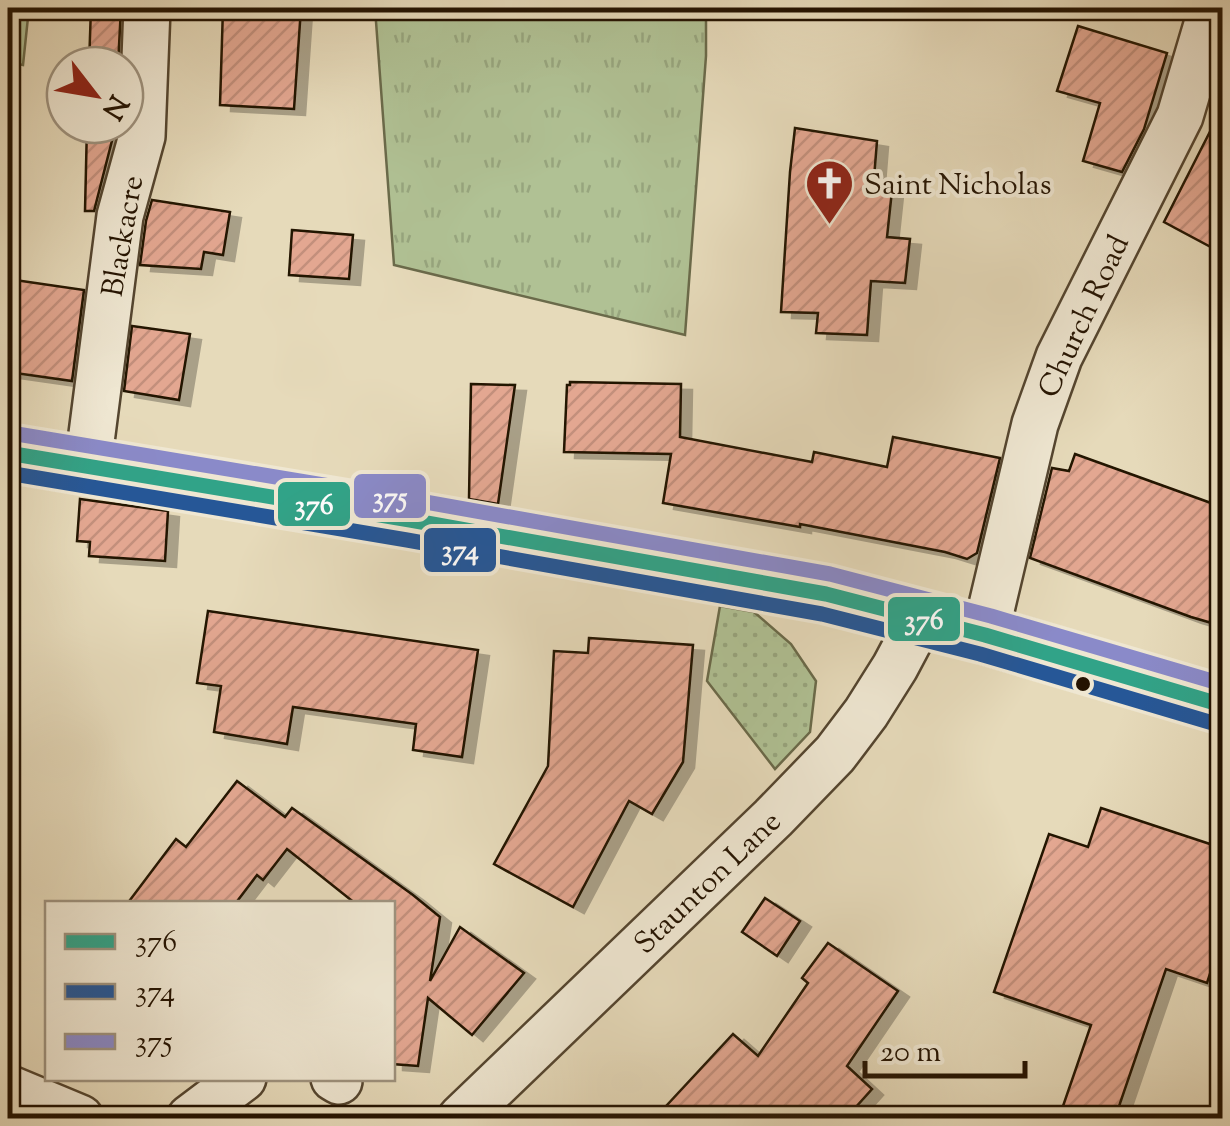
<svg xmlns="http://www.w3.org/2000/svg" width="1230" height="1126" viewBox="0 0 1230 1126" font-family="'Sorts Mill Goudy',serif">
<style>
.grass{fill:url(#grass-tufts);stroke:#6a6a4a;stroke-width:2.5}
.park{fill:url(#park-dots);stroke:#6a6a4a;stroke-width:2.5}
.building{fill:url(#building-hatch);stroke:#241301;stroke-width:2.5;filter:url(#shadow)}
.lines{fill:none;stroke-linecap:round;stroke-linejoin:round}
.minor-casing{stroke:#54452f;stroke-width:50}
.trunk-casing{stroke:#241301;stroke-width:60}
.minor{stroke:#efe7d2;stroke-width:45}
.trunk{stroke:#e3bd7d;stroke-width:55}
.bus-1-casing{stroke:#efe7d2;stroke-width:22}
.bus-2-casing{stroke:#efe7d2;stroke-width:22}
.bus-3-casing{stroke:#efe7d2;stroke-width:22}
.bus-1{stroke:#31a388;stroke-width:15}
.bus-2{stroke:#265797;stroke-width:15}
.bus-3{stroke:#8a8ac9;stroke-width:15}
.bus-dot{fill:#241301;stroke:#efe7d2;stroke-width:4}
.labels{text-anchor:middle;stroke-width:8;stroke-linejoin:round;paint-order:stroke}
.poi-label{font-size:30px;fill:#241301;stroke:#efe7d2;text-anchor:start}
.street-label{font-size:30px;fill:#241301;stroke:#efe7d2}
.line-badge{stroke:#efe7d2;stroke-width:4}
.badge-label{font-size:28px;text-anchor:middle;font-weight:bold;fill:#fff}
</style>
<defs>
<pattern id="grass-tufts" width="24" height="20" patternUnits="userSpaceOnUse" patternTransform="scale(2.5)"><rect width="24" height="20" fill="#b0c194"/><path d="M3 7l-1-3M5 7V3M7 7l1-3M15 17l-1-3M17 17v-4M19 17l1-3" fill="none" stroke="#97a57e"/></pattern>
<pattern id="park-dots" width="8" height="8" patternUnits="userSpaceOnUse" patternTransform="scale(2.5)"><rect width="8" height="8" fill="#b0c194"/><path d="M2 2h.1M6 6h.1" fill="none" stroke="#97a57e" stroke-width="1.8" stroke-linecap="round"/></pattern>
<pattern id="building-hatch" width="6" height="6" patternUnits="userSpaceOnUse" patternTransform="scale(2.5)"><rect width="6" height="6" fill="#e3a791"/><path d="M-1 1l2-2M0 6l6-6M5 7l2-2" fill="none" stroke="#c38f7b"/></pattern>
<filter id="shadow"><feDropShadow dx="11" dy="6" stdDeviation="0" flood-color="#0004"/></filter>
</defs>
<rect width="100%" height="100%" fill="#e6daba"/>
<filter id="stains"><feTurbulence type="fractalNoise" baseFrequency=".002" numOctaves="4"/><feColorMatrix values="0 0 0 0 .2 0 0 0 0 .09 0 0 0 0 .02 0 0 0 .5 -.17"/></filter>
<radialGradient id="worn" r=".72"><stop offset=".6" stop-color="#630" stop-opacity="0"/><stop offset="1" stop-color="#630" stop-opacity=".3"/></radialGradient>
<g class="grass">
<polygon points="8,8 29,8 23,65 8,62"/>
<polygon points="375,8 706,8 706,56 685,335 394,265"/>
</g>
<polygon class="park" points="720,606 754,612 791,644 816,681 810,732 775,769 707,681"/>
<g class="building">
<polygon points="91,8 121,8 118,65 89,65"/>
<polygon points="223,8 301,8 294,109 220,105"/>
<polygon points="1078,26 1167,53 1144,129 1122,172 1083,161 1100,103 1057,91"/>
<polygon points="1222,108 1222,253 1164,222"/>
<polygon points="87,125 116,125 94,211 85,211"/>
<polygon points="795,128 877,141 874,178 893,181 887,237 910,239 905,283 871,281 867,335 816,333 818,313 781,312 790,172"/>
<polygon points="152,200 230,212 223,255 204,252 201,269 140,265 146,221"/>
<polygon points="292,230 353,235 349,279 289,275"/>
<polygon points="8,279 84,290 72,381 8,372"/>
<polygon points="132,326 190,334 179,400 124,391"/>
<polygon points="570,382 681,384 680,437 812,462 814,452 887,467 893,437 1000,458 977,553 967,559 945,552 800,524 800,527 663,503 671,454 564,452 567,385 570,385"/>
<polygon points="471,384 515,385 498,504 469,499"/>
<polygon points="1075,454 1222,507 1222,626 1191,617 1030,558 1052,468 1069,471"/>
<polygon points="80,499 168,511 165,561 89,556 90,542 77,541"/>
<polygon points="208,611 478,650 462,757 413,750 416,724 293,707 287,744 214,732 221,686 197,683"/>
<polygon points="589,638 693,645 683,762 652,814 629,801 573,907 494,864 548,766 554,651 588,653"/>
<polygon points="237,781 285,817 292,808 413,895 440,917 430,981 460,927 524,973 472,1035 428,998 418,1066 392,1064 392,904 356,904 287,849 263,880 257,875 235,904 127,904 176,839 186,847"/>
<polygon points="1101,808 1222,848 1222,937 1207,983 1166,969 1115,1118 1089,1118 1062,1109 1091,1025 994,992 1049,834 1088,847"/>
<polygon points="765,898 800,921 777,956 742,932"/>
<polygon points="828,943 898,991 847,1066 872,1089 846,1118 655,1118 733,1034 758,1056 808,983 802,978"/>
</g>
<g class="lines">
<defs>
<g id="minor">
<polyline points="88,465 120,216 142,136 147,8"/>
<polyline points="985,635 1035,424 1059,357 1180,116 1212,8"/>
<polyline points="334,1078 339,1081"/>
<polyline points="8,1088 80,1118"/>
<polyline points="190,1118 243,1078"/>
<polyline points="461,1118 773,818 835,754 866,713 895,667 921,618"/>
</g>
<polyline id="trunk" points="8,453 410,520 826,594 985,635 1222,705"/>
</defs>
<use href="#minor" class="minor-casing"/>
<use href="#trunk" class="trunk-casing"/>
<use href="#minor" class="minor"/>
<use href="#trunk" class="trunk"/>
<defs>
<polyline id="bus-1" points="8,453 410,520 826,594 985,635 1222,705"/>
<polyline id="bus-2" points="8,473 407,540 822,614 980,654 1216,724"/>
<polyline id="bus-3" points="11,433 414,500 830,574 991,616 1222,684"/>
</defs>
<use href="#bus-1" class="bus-1-casing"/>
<use href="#bus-2" class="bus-2-casing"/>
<use href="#bus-3" class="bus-3-casing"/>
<use href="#bus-1" class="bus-1"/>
<use href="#bus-2" class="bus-2"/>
<use href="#bus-3" class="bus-3"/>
</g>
<defs>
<symbol id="church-pin" viewBox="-11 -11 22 30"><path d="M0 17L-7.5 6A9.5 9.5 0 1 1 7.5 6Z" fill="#8f2418" stroke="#efe7d2"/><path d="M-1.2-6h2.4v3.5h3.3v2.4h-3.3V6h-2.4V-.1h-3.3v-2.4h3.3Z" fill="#fff"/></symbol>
</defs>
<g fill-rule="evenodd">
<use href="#church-pin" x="802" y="156" width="55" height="75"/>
</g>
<circle class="bus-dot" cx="1083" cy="684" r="9"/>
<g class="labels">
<g class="poi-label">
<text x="864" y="194">Saint Nicholas</text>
</g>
<g class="street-label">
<text transform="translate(122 236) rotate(-80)" y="10">Blackacre</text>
<text transform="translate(1083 316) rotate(-65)" y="10">Church Road</text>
<text transform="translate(707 882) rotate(-44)" y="10">Staunton Lane</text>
</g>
</g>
<g class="line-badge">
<rect x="352" y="472" width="76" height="48" rx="10" fill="#8a8ac9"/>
<rect x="276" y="480" width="76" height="48" rx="10" fill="#31a388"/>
<rect x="422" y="526" width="76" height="48" rx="10" fill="#265797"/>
<rect x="886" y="595" width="76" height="48" rx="10" fill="#31a388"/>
</g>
<g class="badge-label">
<text x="390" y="506">375</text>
<text x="314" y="514">376</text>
<text x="460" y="559">374</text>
<text x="924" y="629">376</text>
</g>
<rect width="1230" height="1126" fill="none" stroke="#e6daba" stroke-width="40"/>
<rect x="10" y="10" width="1210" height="1106" fill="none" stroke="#241301" stroke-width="5"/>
<rect x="20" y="20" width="1190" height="1086" fill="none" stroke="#241301" stroke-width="2.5"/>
<rect x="45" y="901" width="350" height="180" fill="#efe7d2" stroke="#9e927e" stroke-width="2.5"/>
<rect x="65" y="934" width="50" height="15" fill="#31a388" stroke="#9e927e" stroke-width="2.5"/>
<text x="135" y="951" font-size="30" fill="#241301">376</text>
<rect x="65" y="984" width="50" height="15" fill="#265797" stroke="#9e927e" stroke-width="2.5"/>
<text x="135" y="1001" font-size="30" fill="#241301">374</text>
<rect x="65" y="1034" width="50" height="15" fill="#8a8ac9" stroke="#9e927e" stroke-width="2.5"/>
<text x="135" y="1051" font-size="30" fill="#241301">375</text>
<g transform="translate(95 95) rotate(121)"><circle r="48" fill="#efe7d2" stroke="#9e927e" stroke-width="2.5"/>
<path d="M0-8L18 38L0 25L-18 38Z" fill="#8f2418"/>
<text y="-15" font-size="28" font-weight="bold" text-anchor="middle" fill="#241301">N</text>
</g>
<path d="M865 1061v15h160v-15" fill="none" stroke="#241301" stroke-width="5"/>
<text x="880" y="1061" font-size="30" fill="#241301" stroke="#efe7d2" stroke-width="8" paint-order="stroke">20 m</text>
<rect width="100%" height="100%" filter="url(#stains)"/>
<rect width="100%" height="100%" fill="url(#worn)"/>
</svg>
